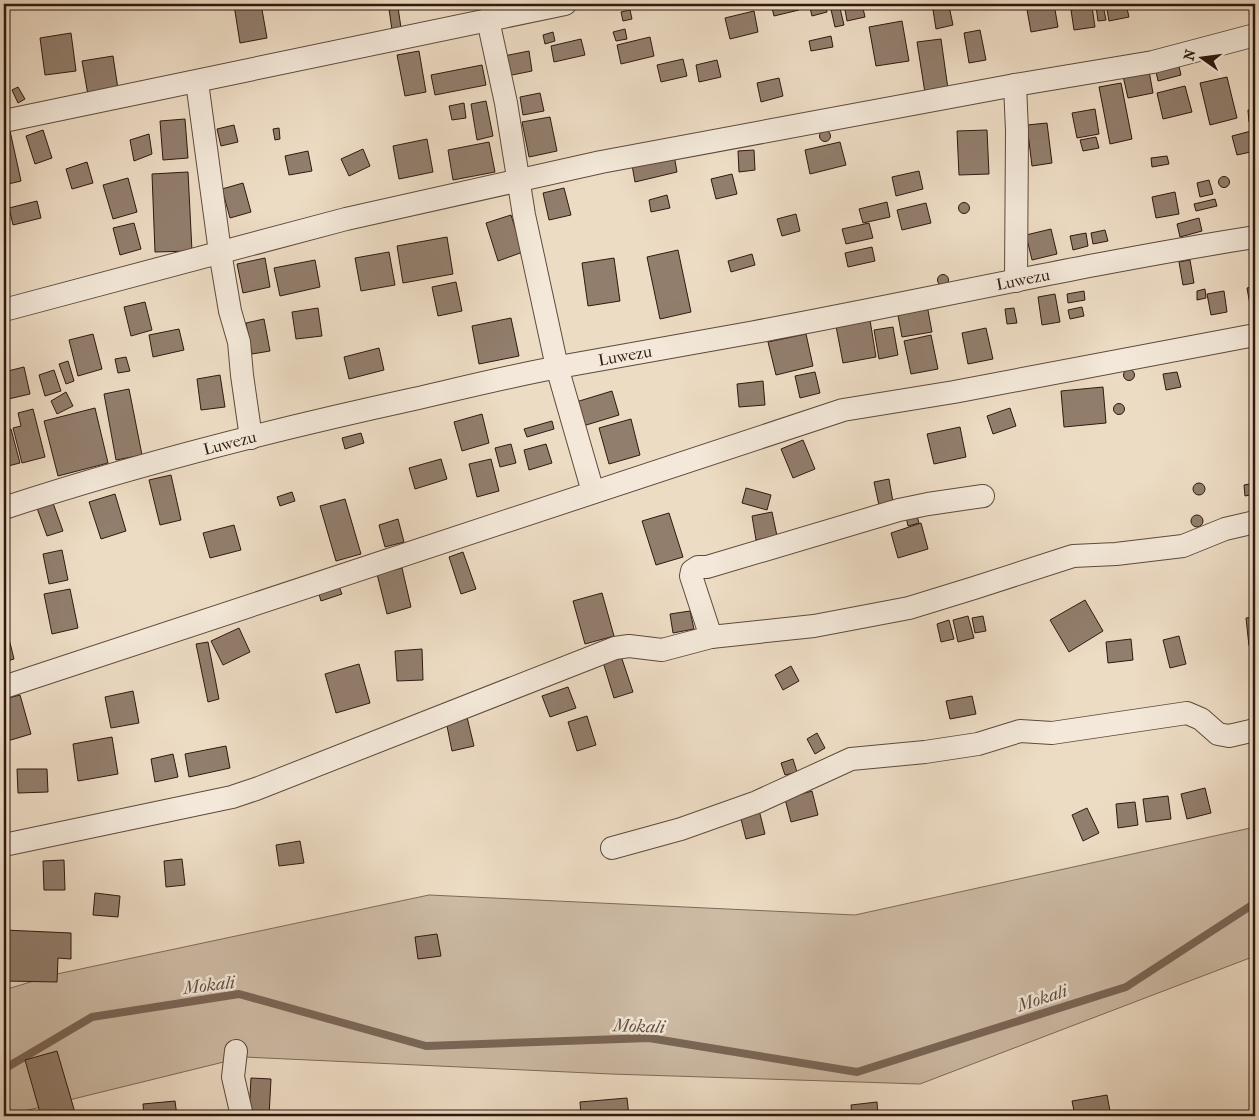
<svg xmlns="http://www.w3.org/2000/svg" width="1259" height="1120" viewBox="0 0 1259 1120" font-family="'IM FELL French Canon',serif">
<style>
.green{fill:#cdbba5;stroke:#7e6a5a}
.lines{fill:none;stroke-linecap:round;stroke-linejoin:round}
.stream{stroke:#7a6656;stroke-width:8}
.building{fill:#927e6d;stroke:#2f190f}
.street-casing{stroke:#5e4a3c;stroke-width:24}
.street{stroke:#f3e8d9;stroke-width:22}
.labels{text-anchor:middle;stroke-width:5;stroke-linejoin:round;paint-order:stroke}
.street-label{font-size:16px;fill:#2f190f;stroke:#f3e8d9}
.water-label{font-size:18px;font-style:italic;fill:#614d3f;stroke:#f3e8d9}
</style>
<rect width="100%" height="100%" fill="#eddcc4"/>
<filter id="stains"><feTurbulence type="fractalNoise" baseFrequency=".004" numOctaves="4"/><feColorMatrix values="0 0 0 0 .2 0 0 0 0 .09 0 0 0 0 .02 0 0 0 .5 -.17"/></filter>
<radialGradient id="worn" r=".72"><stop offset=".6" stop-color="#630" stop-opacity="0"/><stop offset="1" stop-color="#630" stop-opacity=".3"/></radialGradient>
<polygon class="green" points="1255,827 1255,956 920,1084 611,1074 244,1057 4,1116 4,990 57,974 429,895 855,915"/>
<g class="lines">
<polyline class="stream" points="4,1069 92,1017 239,994 426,1046 649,1038 857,1072 1126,987 1255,903"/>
</g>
<g class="building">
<polygon points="242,4 261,4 267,38 240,43 234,5"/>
<polygon points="771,4 798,4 799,10 774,16"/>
<polygon points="809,4 825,4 827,12 812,16"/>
<polygon points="839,4 844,25 835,27 830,5"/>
<polygon points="844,4 862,4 865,17 847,21"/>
<polygon points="1026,4 1054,4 1058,27 1031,32"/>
<polygon points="1106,4 1126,4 1129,17 1109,21"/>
<polygon points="1103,5 1106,20 1098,21 1096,6"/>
<polygon points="949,6 953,25 936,29 933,10"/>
<polygon points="398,7 401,28 392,30 389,9"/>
<polygon points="1092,7 1095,27 1074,30 1071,10"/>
<polygon points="630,10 632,19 623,21 621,12"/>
<polygon points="754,11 758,32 730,39 725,18"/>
<polygon points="902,21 909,61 876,66 869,27"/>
<polygon points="625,29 627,39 616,41 613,32"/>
<polygon points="980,30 986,60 969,63 964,33"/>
<polygon points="553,32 555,41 545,44 543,35"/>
<polygon points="71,33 76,71 45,75 40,38"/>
<polygon points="831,36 833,47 811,51 809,41"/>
<polygon points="650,37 654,56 621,64 617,45"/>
<polygon points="581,39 585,55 554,62 551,46"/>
<polygon points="941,39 948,89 925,93 917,42"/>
<polygon points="419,51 426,92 405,96 397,55"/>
<polygon points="529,51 532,71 507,76 504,56"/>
<polygon points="113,56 118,89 88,95 82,61"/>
<polygon points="683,59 687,76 661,82 657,65"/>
<polygon points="717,60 721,77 699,82 696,65"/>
<polygon points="1178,62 1181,75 1158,81 1155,67"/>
<polygon points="482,65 486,85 435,95 431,75"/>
<polygon points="1149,71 1153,93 1128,98 1123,76"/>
<polygon points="1227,77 1237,118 1210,125 1200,83"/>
<polygon points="779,78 783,96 761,102 757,83"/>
<polygon points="1121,83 1132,139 1110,144 1099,87"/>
<polygon points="1185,86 1192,112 1163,119 1157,93"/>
<polygon points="18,87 25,99 18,103 12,90"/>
<polygon points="540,93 544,111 523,115 520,97"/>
<polygon points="486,101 493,136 477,140 471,104"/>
<polygon points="464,103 466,118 452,120 449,106"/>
<polygon points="1095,109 1099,134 1077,138 1072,113"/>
<polygon points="1255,109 1255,121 1249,122 1248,110"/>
<polygon points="550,117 557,151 529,157 522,122"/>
<polygon points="185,119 188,158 163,160 160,121"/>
<polygon points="1047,123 1052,163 1032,166 1027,125"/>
<polygon points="234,125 238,142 221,146 217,129"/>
<polygon points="279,128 280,139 275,140 273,129"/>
<polygon points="43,130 52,158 35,164 26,136"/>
<polygon points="987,130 989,174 959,175 957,131"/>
<polygon points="1255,130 1255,151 1237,155 1232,136"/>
<circle cx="825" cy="136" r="5.5"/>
<polygon points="10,131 21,181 4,185 4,132"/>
<polygon points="149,134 152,154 134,161 130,140"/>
<polygon points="1096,137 1099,148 1083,151 1080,140"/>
<polygon points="427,139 433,172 399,179 393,146"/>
<polygon points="489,142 495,172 453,180 448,150"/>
<polygon points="840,142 846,165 810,174 805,150"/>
<polygon points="363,149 370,166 349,176 341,159"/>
<polygon points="754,150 755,170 739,172 738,151"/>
<polygon points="308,151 312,171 289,175 285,156"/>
<polygon points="674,155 677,172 635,182 632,165"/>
<polygon points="1167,156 1169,164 1152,167 1151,158"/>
<polygon points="87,162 93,183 72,189 66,169"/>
<polygon points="919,171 923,189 896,196 892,177"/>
<polygon points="188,172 192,251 155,252 152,174"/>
<polygon points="732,174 737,194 716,199 711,179"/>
<circle cx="1224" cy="182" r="5.5"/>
<polygon points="128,178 137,212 113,219 103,185"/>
<polygon points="1209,180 1213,194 1200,197 1197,183"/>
<polygon points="243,183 251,212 230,218 222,189"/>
<polygon points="564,188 571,215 549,220 543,193"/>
<polygon points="1175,192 1179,214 1156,218 1152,197"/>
<polygon points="667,195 670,208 651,212 649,200"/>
<polygon points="1215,199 1217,206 1196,211 1194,204"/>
<polygon points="37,201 41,218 13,225 9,208"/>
<polygon points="887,202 890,217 863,223 859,209"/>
<circle cx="964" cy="208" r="5.5"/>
<polygon points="926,203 931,223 902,230 897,210"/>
<polygon points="796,214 800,231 782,236 777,219"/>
<polygon points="511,215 523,252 498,261 486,223"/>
<polygon points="1199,218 1202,231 1180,237 1177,224"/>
<polygon points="134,223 141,249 120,255 113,228"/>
<polygon points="869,223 873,238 846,244 842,229"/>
<polygon points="1051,229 1057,254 1032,260 1026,235"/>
<polygon points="1105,230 1108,241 1093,244 1091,233"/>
<polygon points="1086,233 1088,246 1073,250 1070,236"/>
<polygon points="447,237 453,274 403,283 397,246"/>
<polygon points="872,247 875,261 848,267 845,253"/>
<polygon points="678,250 691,312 660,319 647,257"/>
<polygon points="389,252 395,285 361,291 355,258"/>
<polygon points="752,254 755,265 731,272 728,261"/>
<polygon points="265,258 270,287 243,293 237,264"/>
<polygon points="614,258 620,301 588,306 582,263"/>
<polygon points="315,260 320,287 280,296 274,268"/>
<polygon points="1190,260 1194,283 1183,285 1179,262"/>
<circle cx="943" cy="280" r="5.5"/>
<polygon points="456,282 462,311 438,316 432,287"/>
<polygon points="1255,286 1255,310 1251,310 1247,288"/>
<polygon points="1205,289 1206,298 1197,300 1197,291"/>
<polygon points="1084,291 1085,300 1068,303 1067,294"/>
<polygon points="1224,291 1227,312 1211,315 1207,294"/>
<polygon points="1055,294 1060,322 1042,325 1038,297"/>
<polygon points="145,302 152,330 131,336 124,307"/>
<polygon points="927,305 932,332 902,337 897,310"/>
<polygon points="1082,307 1084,316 1070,319 1068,310"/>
<polygon points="318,308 322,336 296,339 292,312"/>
<polygon points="1014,308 1017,323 1007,324 1005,309"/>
<polygon points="511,318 519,356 479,364 472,326"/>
<polygon points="264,319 270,351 252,354 246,323"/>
<polygon points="870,320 876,357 843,363 836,326"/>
<polygon points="893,327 898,355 879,359 874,330"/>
<polygon points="986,328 993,359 968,364 962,333"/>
<polygon points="179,329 184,350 153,357 149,335"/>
<polygon points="93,334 102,369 78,376 69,340"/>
<polygon points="806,334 813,366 776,375 768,342"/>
<polygon points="931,335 938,369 911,374 904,341"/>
<polygon points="379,348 384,370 349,379 344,357"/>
<polygon points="126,357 130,371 118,373 115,359"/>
<polygon points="68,361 74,381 66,384 59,364"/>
<polygon points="24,367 30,394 4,400 4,372"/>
<circle cx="1129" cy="375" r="5.5"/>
<polygon points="54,370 61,391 45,396 39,375"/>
<polygon points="815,372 820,393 800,398 795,376"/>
<polygon points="1177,372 1181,387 1166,390 1163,374"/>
<polygon points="220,375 225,407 201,410 197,379"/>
<polygon points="763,381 765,405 739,407 737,384"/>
<polygon points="1103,387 1106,423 1064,427 1061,391"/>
<polygon points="129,389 142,455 116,460 104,394"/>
<polygon points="612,391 619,415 583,426 576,402"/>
<polygon points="66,392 73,406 57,414 51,401"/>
<circle cx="1119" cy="409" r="5.5"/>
<polygon points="95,408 108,463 58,476 44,421"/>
<polygon points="1010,408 1016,426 993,434 987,416"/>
<polygon points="33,409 45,457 22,463 13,428 21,426 18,413"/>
<polygon points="482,414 489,443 462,451 454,422"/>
<polygon points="631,419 640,455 609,464 599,428"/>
<polygon points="552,421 554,429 527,437 524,429"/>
<polygon points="960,427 966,457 934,464 927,434"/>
<polygon points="11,429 20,463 4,467 4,431"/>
<polygon points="361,433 364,443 345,449 342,438"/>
<polygon points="803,440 815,469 793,478 781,449"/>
<polygon points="511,444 516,463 500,467 495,448"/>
<polygon points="546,444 552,463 529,470 524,450"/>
<polygon points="441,459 447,479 415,489 409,468"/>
<polygon points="491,459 499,491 477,497 469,464"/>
<polygon points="171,475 181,520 160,525 149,480"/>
<polygon points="889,479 894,508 880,510 874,482"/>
<polygon points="1255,483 1255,494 1245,496 1244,485"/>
<circle cx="1199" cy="489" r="6"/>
<polygon points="746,488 771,495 767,510 742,503"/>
<polygon points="292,492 295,501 280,506 277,497"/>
<polygon points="115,494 126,531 101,539 89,502"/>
<polygon points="345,499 361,554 336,561 320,506"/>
<polygon points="53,503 63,531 47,536 37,508"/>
<polygon points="915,509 919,523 908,526 905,512"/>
<polygon points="772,512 777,536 756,540 752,516"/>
<polygon points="669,513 683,557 656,565 642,521"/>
<circle cx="1197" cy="521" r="6"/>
<polygon points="398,519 404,542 385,547 379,525"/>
<polygon points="921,523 928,549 898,558 891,533"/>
<polygon points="234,525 241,550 210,558 203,533"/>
<polygon points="62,550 68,580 49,584 43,554"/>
<polygon points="463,552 476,589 461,594 449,557"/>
<polygon points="402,568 411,607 387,614 377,574"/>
<polygon points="338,584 342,594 321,601 318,591"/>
<polygon points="70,589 78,628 52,634 44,594"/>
<polygon points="602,593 614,636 585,644 573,601"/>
<polygon points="1085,600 1103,631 1069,652 1050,620"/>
<polygon points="690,611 694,629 673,633 670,614"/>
<polygon points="968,616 974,638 958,642 953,620"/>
<polygon points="983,616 986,631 975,633 972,618"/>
<polygon points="1255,617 1255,646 1249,646 1246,618"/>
<polygon points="949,620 954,639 941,642 937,624"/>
<polygon points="239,628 250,652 223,665 211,641"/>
<polygon points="1179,636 1186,664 1170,668 1163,640"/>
<polygon points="9,639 14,659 4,662 4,641"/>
<polygon points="1131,639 1133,660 1108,663 1106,642"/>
<polygon points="208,642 219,699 208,702 196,644"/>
<polygon points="422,649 423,680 397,681 395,651"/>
<polygon points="621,656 633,692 614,698 603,662"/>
<polygon points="359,664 370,703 336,713 325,674"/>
<polygon points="791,666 799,681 783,690 775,675"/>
<polygon points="568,687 576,708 550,717 542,696"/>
<polygon points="133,691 139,723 111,728 105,697"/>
<polygon points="20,695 31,734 4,742 4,699"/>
<polygon points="972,696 976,714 950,719 946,701"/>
<polygon points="587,716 596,745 577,751 568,722"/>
<polygon points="467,717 474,746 452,751 446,721"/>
<polygon points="817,733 825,748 815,754 807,739"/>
<polygon points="112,737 118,774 78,781 73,744"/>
<polygon points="226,746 230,768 189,777 185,754"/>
<polygon points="173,754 178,777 155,782 151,759"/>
<polygon points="793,759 797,772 785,775 781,763"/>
<polygon points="17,769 47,769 48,792 18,793"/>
<polygon points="1205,788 1211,813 1187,819 1181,794"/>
<polygon points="812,791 818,815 791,822 785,799"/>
<polygon points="1168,796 1171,819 1146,822 1143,799"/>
<polygon points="1135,802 1138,825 1118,828 1116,804"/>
<polygon points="1087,808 1099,833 1083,841 1072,815"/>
<polygon points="759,810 765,834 746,839 740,815"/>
<polygon points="300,841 304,863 279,866 276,845"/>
<polygon points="182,859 185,885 166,887 164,861"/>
<polygon points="64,860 65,890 44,890 43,861"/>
<polygon points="95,893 120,896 118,917 93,915"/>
<polygon points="4,930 71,933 71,959 58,958 57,982 4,981"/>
<polygon points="437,934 441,956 418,959 415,937"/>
<polygon points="57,1051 76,1116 41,1116 25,1060"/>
<polygon points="251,1078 271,1079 269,1116 249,1116"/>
<polygon points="1107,1095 1111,1116 1075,1116 1072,1101"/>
<polygon points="627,1098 629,1116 581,1116 580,1102"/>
<polygon points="175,1101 177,1116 144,1116 143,1104"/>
<polygon points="877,1102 878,1116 852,1116 851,1105"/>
</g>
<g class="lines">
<defs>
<g id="street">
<polyline points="488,20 506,103 524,215 557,367 593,492"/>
<polyline points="197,82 220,252 230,311 239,342 242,375 251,438"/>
<polyline points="1015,85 1017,131 1016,281"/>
<polyline points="4,121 565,4"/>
<polyline points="4,310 346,219 601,162 1015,85 1153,62 1255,35"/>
<path id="s1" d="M 4,508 C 138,464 276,429 414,399 C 462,388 510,376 559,367 C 624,355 690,344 755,332 C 922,301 1088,263 1255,237"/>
<polyline points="711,637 691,576 692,571 698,567 707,567 899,510 928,504 983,496"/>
<polyline points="4,687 843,410 954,392 1255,335"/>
<polyline points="4,845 232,797 256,789 615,648 629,646 662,650 711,637 814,626 909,608 974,588 1073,556 1116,554 1183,546 1225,529 1255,522"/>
<polyline points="612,848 681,829 757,802 851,759 925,752 978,744 1020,731 1052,733 1187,713 1201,719 1218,734 1229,736 1255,730"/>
<polyline points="236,1051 233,1077 242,1116"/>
</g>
</defs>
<use href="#street" class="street-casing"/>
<use href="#street" class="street"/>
</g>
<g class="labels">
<g class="street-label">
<text dy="6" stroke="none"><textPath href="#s1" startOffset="1045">Luwezu</textPath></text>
<text dy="6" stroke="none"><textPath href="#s1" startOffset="640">Luwezu</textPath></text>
<text dy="6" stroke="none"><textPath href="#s1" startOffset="235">Luwezu</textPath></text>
</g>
<g class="water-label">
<text transform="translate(209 985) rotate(-7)" y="6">Mokali</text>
<text transform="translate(1042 998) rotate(-18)" y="6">Mokali</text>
<text transform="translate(639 1026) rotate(2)" y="6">Mokali</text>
</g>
</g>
<rect width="1259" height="1120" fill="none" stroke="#eddcc4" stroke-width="20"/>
<rect x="5" y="5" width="1249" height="1110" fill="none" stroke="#2f190f" stroke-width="2.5"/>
<rect x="10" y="10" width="1239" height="1100" fill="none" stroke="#2f190f"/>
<g transform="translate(1202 58) rotate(284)" stroke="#f3e8d9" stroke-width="4" paint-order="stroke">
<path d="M0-4L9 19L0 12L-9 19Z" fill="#2f190f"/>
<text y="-8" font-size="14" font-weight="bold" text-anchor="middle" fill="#2f190f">N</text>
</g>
<rect width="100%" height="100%" filter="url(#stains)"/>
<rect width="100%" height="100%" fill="url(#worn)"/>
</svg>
